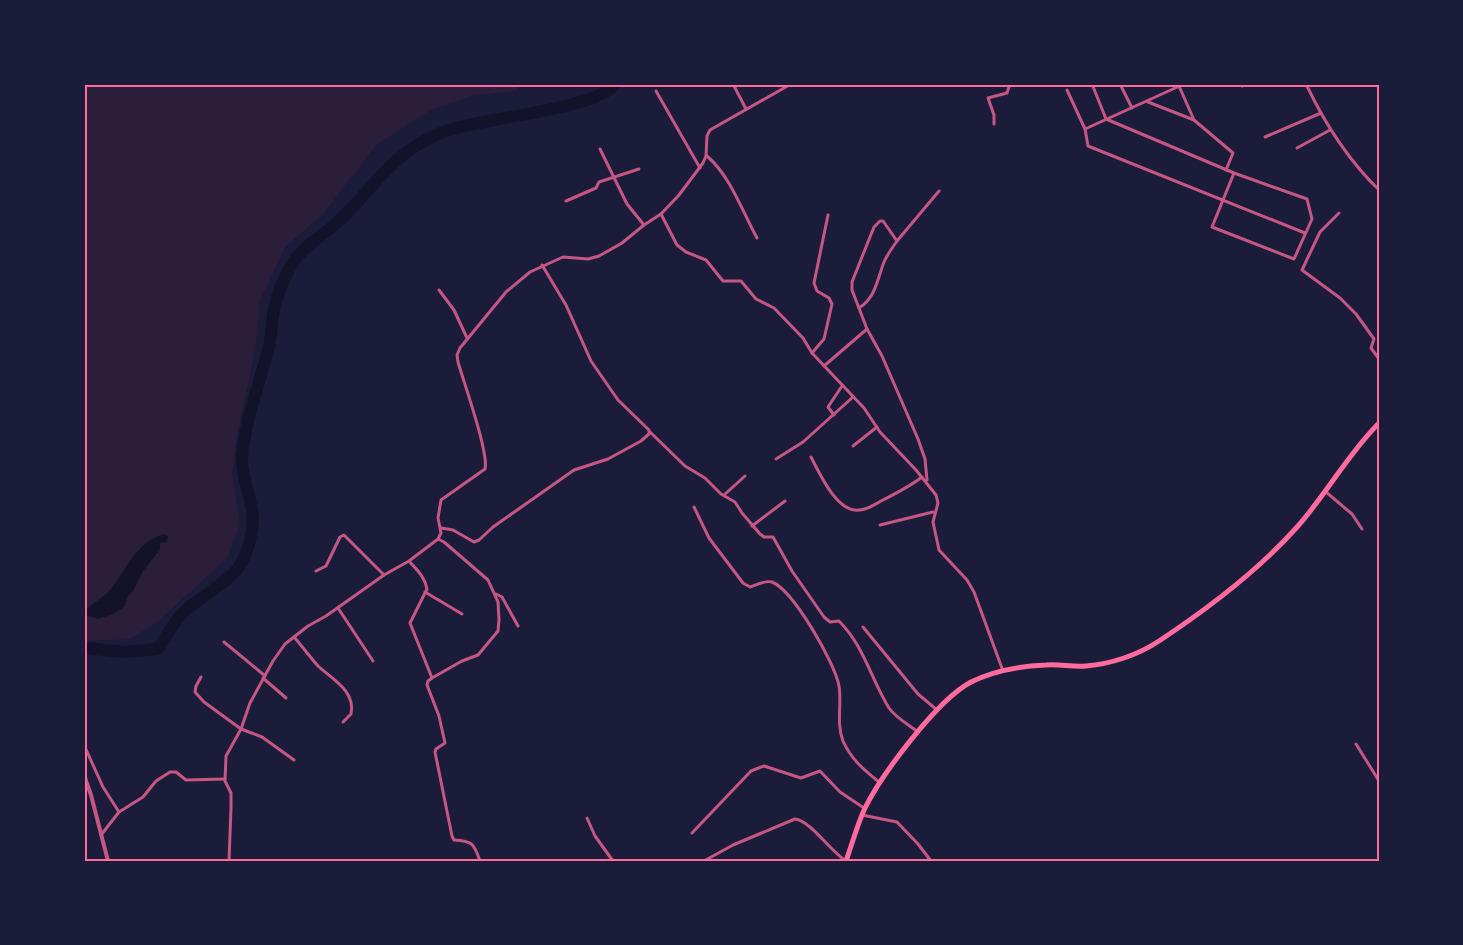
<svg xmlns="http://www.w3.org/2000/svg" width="1463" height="945" viewBox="0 0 1463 945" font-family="'Sofia Sans Condensed',sans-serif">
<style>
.green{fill:#2a1e3b}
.water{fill:#12122b}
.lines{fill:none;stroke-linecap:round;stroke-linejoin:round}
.river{stroke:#12122b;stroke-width:12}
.minor{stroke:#c65784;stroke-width:3}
.tertiary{stroke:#c65784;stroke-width:4}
.primary{stroke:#ff6b9d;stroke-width:5}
.neatline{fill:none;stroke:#ff6b9d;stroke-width:2}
</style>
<rect width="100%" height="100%" fill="#1b1b3a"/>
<polygon class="green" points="84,84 518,84 517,91 475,95 431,110 377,144 324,213 285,247 260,301 255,352 237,435 232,474 240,524 227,558 159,621 130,639 84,641"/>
<path class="water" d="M 164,534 L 168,536 L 167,542 L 160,543 L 160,550 L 143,571 L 133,591 L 128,596 L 124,607 L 113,614 L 98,619 L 85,615 L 85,611 C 92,603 103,598 110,590 C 127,569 136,542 164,534 Z"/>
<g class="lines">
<path class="river" d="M 84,648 L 124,652 L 158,649 C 166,638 172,625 181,615 C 197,597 232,582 242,562 C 249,549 255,525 252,510 C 249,492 241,474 242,457 C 245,419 260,383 269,347 C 272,335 271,323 274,311 C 277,294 286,271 297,257 C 311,240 329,232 344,216 C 378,182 395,151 443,132 C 478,118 596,110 615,84"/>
<g class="minor">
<polyline points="733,84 746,109"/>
<polyline points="1092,84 1106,119 1234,173 1307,199 1312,219 1294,259 1212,227 1234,173"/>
<polyline points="1120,84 1132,108"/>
<path d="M 1306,84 C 1325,124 1347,159 1379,190"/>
<polyline points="1179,86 1194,120 1233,153 1226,170"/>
<polyline points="1242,86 1247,84"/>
<polyline points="1067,90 1085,129 1088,146 1305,233"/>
<polyline points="656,91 700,168"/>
<polyline points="1148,102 1194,120"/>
<polyline points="994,124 994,115 988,98 1007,93 1010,84"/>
<polyline points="1085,129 1184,84"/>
<polyline points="1265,137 1321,113"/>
<polyline points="1297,148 1330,130"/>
<polyline points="600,149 627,204 644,225"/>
<path d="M 707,156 C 731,177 742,211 757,238"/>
<polyline points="566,201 596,188 599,182 639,169"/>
<polyline points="1339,213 1320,232 1302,270 1340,298 1356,314 1374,339 1371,348 1379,359"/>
<polyline points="661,214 677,245 686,252 706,260 723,281 741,281 756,299 774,308 803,338 812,353 864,408 880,432 916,470 936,495 938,503 933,522 939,550 967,580 974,592 1003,671"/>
<polyline points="439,290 454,310 467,338"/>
<path d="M 859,308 C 876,297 877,280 884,262 C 887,255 892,248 897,241"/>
<polyline points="812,353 824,339 832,304 829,298 817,291 814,283 828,215"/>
<polyline points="824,366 867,329"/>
<polyline points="834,415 828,407 842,386"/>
<path d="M 650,432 L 685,466 L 705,478 L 721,494 L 735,502 L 742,513 L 760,534 L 764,537 L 773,537 L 792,571 L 824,617 L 830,622 L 839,621 C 864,646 871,679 889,708 C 896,718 908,724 918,732"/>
<polyline points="853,446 877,427"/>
<path d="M 811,457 C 820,474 837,513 859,510 C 867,510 874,505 881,501 C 895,494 909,487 922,477"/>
<polyline points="776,459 803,442 853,397"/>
<polyline points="927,480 925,459 918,439 882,356 867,329 852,290 852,282 874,227 880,221 883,221 897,241 939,191"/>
<polyline points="1326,492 1352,514 1362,529"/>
<polyline points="724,495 745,476"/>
<path d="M 694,507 L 709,538 L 743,583 L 750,587 C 756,585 765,580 772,582 C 793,590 835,663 839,686 C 842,704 836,723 843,741 C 851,759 864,770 879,782"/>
<polyline points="880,525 933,512"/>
<polyline points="752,526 785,501"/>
<polyline points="441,528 453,530 474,542 479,540 493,527 574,470 608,459 641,441 649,434 649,430 618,400 591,361 566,305 542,265"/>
<path d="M 409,561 C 417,570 425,577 427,589 L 410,623 L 432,678 L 462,661 L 478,655 L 498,631 L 499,620 L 498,602 L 488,580 L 444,542 L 438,539"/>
<polyline points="316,571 326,566 340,537 344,535 384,575"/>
<polyline points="425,592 462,614"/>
<polyline points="496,594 502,597 518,626"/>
<polyline points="338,608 373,661"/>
<polyline points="863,627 918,694 937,710"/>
<path d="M 294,637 C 302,646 310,657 318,666 C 332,679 356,691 351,714 L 343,722"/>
<polyline points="224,642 264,675"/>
<polyline points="201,677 196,686 195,692 204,702 241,729 262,737 294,760"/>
<polyline points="263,678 286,698"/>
<path d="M 432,678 L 428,681 L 427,685 L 439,716 L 445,743 L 436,749 L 435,752 L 452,836 L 454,840 C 472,841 474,843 480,861"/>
<polyline points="1356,744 1379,781"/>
<polyline points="84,745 103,787 119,812"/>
<polyline points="862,815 897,822 918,844 931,861"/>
<polyline points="587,818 595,836 613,861"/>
<polyline points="692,833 751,771 764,766 801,778 820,771 840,792 864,808"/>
<polyline points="101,835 119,812 143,797 156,781 170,772 176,772 186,780 225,779"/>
<path d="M 229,861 L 231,808 L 231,793 L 225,781 L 226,756 L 241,729 L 250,703 L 273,661 L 285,644 L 308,626 L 326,616 L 384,575 L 409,561 L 438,539 L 441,533 L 438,518 L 441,500 L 485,469 C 489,453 464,383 458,362 L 457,355 L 460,348 L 506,292 L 530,272 L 563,257 L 588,259 L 599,256 L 622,243 L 644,225 L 661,214 L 679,195 L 703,163 L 706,156 L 707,136 L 710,130 L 791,84"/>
<path d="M 704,861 L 733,845 L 795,819 C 811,821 830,851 846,861"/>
</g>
<polyline class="tertiary" points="84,775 91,795 108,861"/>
<path class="primary" d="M 846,861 C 852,844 857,826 864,810 C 881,775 937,700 971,682 C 993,671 1021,666 1046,665 C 1059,664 1073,667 1086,666 C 1111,664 1138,655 1159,641 C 1209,608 1258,571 1298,526 C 1327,493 1348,454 1379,423"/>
</g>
<rect width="1463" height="945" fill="none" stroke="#1b1b3a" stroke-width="171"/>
<rect x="86" y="86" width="1292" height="774" class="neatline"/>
</svg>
